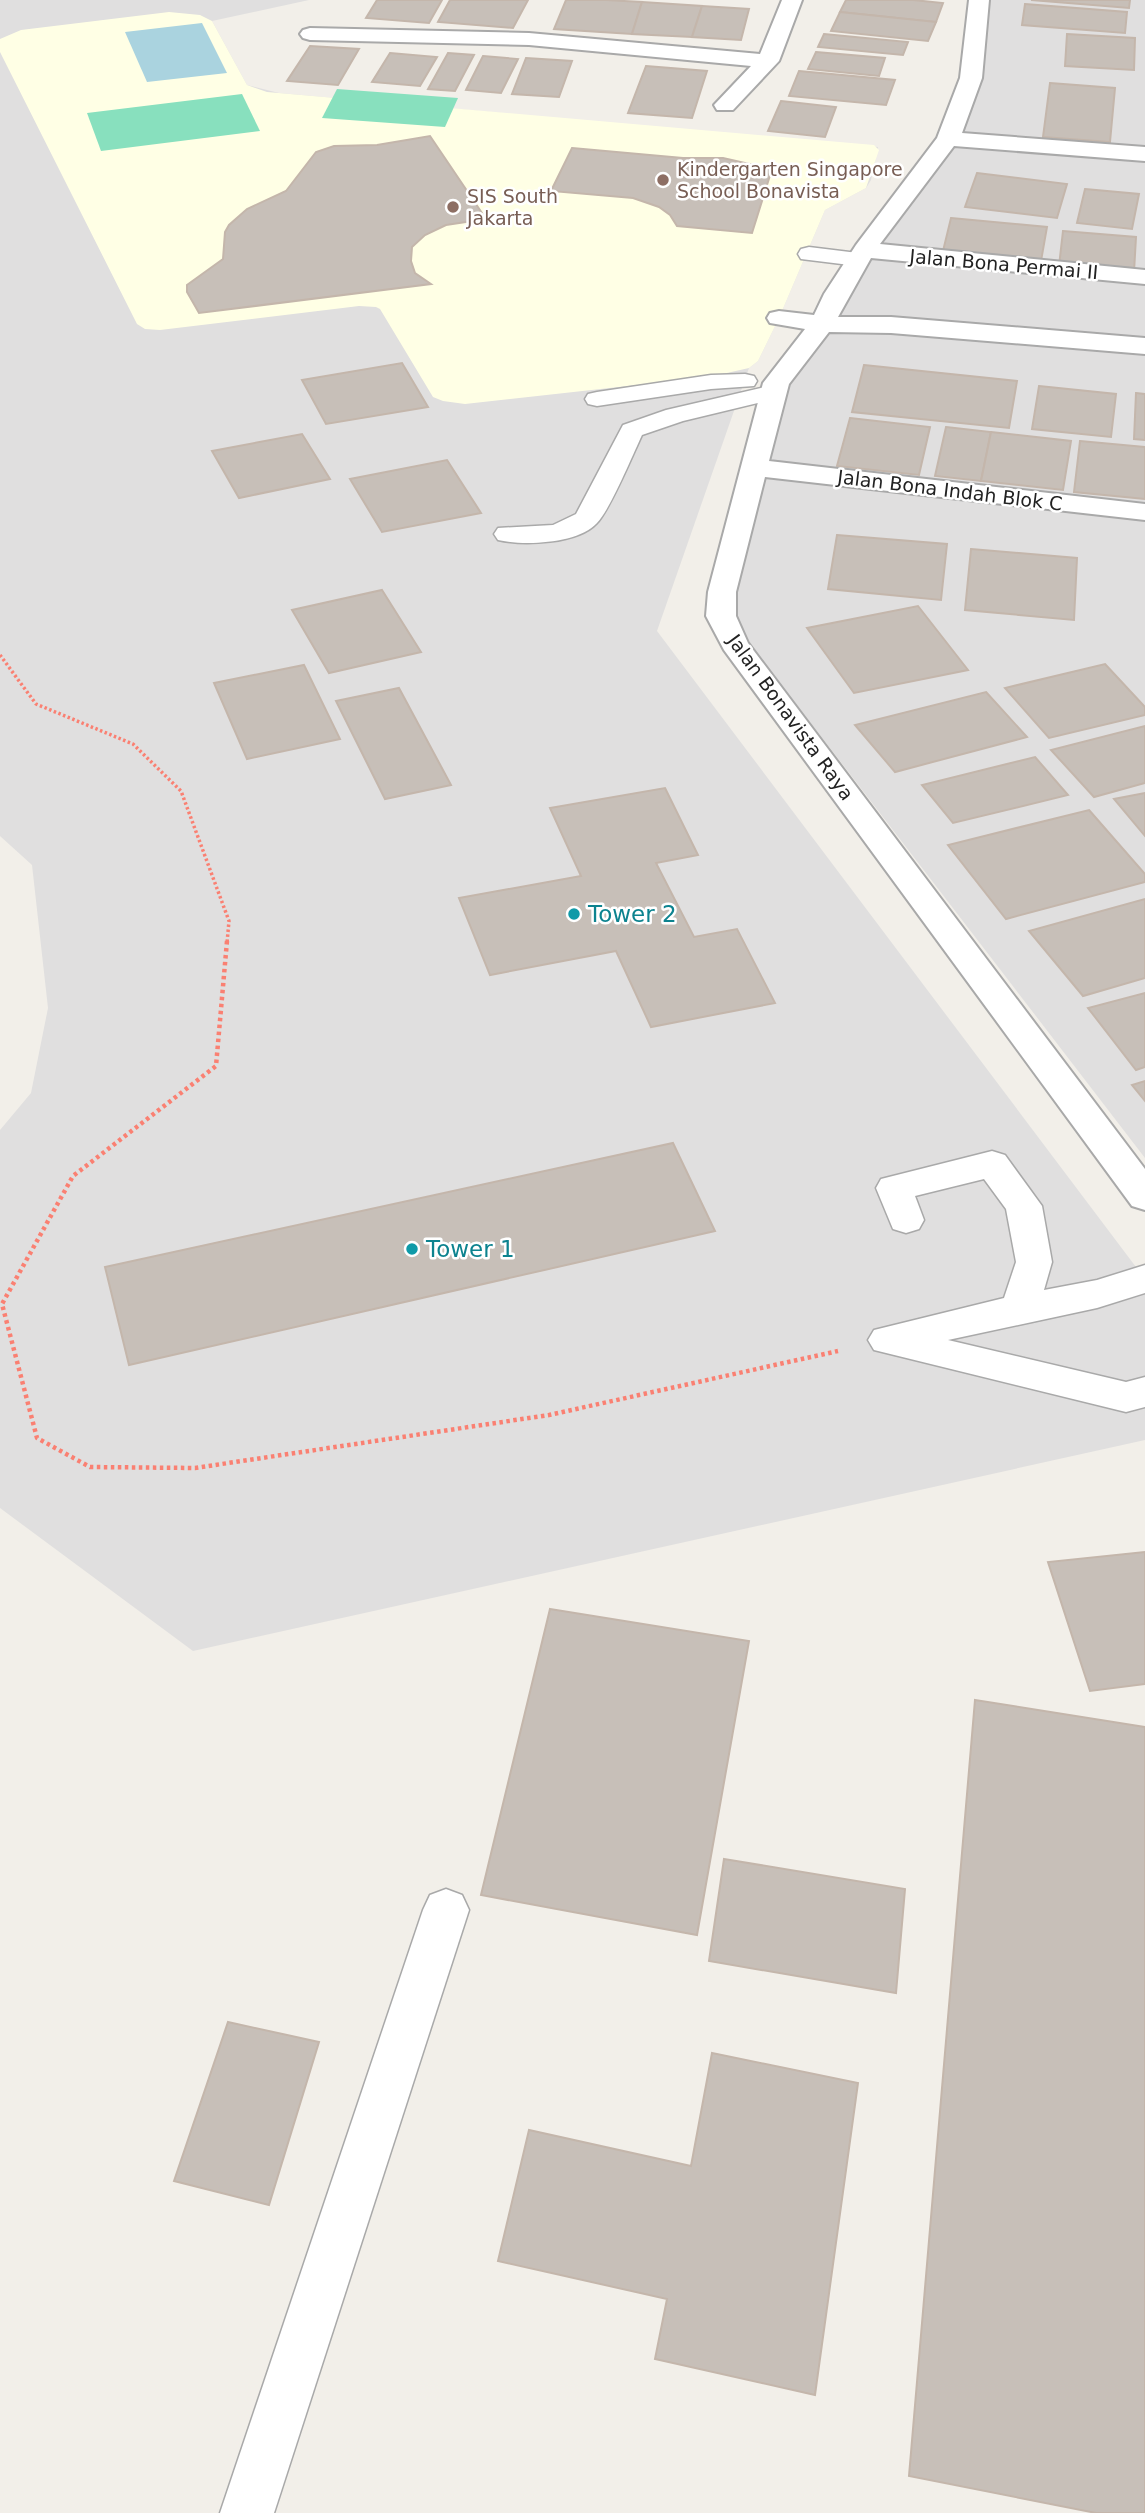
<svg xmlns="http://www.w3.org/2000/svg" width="1145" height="2513" viewBox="0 0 1145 2513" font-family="'DejaVu Sans',sans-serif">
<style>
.residential{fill:#e0dfdf}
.education{fill:#ffffe5}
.pitch{fill:#88e0be}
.water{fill:#aad3df}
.building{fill:#c7bfb8;stroke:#c4b6ab;stroke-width:2}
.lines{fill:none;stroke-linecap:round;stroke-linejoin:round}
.lane-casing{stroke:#a9a9a9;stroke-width:3}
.street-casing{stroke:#a9a9a9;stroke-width:4}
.path-far1{stroke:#fa8072;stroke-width:3.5;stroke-dasharray:2.5 2.5;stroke-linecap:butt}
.path{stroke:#fa8072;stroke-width:4.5;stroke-dasharray:3.5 3.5;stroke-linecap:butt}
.lane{fill:#fff;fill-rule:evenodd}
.street{fill:#fff;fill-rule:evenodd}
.education-dot{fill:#8d6e63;stroke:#fff;stroke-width:2.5}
.culture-dot{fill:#0f9aa8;stroke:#fff;stroke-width:2.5}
.labels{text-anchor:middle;stroke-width:5;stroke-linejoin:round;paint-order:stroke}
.far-education-label{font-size:19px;fill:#785e54;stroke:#fff;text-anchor:start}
.far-street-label{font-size:19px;fill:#222;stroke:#fff}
.culture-label{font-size:23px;fill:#0d838f;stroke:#fff;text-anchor:start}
</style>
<rect width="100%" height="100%" fill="#f2efe9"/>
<g class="residential">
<polygon points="0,0 309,0 212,21 247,85 279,93 878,147 871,180 866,188 825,210 779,318 758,361 749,368 657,631 1145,1279 1145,1440 193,1651 0,1508 0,1130 31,1093 48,1008 32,865 0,836"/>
<polygon points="986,0 1145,0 1145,1158 730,618 777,393 838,294 954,145"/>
</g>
<polygon class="education" points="169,12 200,15 212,21 247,85 267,92 874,145 879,150 866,188 825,210 779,318 758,361 749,368 709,377 465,404 443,401 433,397 380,309 376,307 359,306 160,330 145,329 137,324 0,52 0,39 21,30"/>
<g class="pitch">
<polygon points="337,89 458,98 445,127 322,118"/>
<polygon points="242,94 260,131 101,151 87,113"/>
</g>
<polygon class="water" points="202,23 227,73 147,82 125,32"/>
<g class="building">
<polygon points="377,0 442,0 429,23 366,18"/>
<polygon points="450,0 528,0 513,28 438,22"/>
<polygon points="566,0 606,0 642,2 632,34 554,29"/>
<polygon points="846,0 913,0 943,3 936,22 840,12"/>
<polygon points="1031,0 1130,0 1129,8"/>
<polygon points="642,2 702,6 692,37 632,34"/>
<polygon points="1025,4 1127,12 1125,33 1022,25"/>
<polygon points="702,6 749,9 741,40 692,37"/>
<polygon points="840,12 936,22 928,41 831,31"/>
<polygon points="824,34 908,42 903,55 818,47"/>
<polygon points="1067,34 1135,38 1134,70 1065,66"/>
<polygon points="310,46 359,49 338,85 287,81"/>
<polygon points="816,52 885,58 879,76 808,69"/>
<polygon points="390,53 437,57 420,86 372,82"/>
<polygon points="448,53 474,55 455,91 428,89"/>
<polygon points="483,56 518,59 501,93 466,90"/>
<polygon points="526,58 572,61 559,97 512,94"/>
<polygon points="646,66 707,71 692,118 628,113"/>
<polygon points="799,71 895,80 886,105 789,96"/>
<polygon points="1050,83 1115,88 1110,142 1043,137"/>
<polygon points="781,101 836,107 825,137 768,131"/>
<polygon points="430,136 486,219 446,225 425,235 412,247 411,261 415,273 431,284 199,313 187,292 187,285 223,259 225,232 229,225 247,209 286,191 316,152 334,146 377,145"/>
<polygon points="572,148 683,158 723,158 772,169 752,233 677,226 670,215 659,207 633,198 551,191"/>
<polygon points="977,173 1067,184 1057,218 965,207"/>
<polygon points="1085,189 1139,194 1132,229 1077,223"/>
<polygon points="951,218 1047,227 1041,261 943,251"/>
<polygon points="1063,231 1136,237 1134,272 1059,266"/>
<polygon points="402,363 428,407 326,424 302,380"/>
<polygon points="864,365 1017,381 1009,428 852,412"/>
<polygon points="1039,386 1116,394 1111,437 1032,429"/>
<polygon points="1136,393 1145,394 1145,440 1134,439"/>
<polygon points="850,418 930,427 919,475 837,466"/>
<polygon points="946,427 991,432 981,481 935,476"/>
<polygon points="991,432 1071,441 1063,490 981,481"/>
<polygon points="302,434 330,479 239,498 212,451"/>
<polygon points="1080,441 1145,447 1145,499 1074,492"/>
<polygon points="447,460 481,513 382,532 350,479"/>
<polygon points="837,535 947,544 941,600 828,589"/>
<polygon points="971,549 1077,558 1074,620 965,610"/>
<polygon points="382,590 421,652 329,673 292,610"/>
<polygon points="918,606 968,670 854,693 807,628"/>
<polygon points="1105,664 1145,707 1145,715 1049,738 1005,688"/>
<polygon points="304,665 340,739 247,759 214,683"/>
<polygon points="399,688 451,785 385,799 336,701"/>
<polygon points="986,692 1027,737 895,772 855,725"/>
<polygon points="1145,726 1145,783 1094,797 1051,750"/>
<polygon points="1035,757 1068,795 953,823 922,785"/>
<polygon points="665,788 698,855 656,863 694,937 737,929 775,1003 651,1027 616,951 490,975 459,898 581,876 550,808"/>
<polygon points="1145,793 1145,836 1114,799"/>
<polygon points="1089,810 1145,874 1145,882 1006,919 948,845"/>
<polygon points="1145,899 1145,978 1083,996 1029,931"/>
<polygon points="1145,993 1145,1067 1136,1070 1088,1008"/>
<polygon points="1145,1081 1145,1101 1132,1085"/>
<polygon points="673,1143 715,1231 129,1365 105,1267"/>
<polygon points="1145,1552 1145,1684 1090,1691 1048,1562"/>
<polygon points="550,1609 749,1641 697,1935 481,1895"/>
<polygon points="975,1700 1145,1727 1145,2513 1096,2513 909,2476"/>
<polygon points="724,1859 905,1889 896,1993 709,1961"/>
<polygon points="228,2022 319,2042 269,2205 174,2181"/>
<polygon points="712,2053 858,2083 815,2395 655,2359 667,2299 498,2261 529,2130 691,2166"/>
</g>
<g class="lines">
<defs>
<g id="lane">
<polygon points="809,247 866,254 870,259 866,264 858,266 801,259 798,254 801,249"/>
<polygon points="745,374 754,376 757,381 754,386 711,389 597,406 588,404 585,399 588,394 597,392 711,375"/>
<path d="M 774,385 L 783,387 L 786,392 L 783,397 L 683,421 L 642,435 C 633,454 610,510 597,523 C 578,544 524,546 498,540 L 494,534 L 498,528 L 553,525 L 576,514 L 623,425 L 666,410 Z"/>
<polygon points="992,1151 1005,1155 1042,1206 1052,1262 1044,1290 1097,1280 1145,1265 1145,1293 1097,1308 948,1340 1126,1382 1145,1377 1145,1407 1126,1412 874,1350 868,1340 874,1330 1004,1298 1016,1262 1006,1209 984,1179 915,1196 924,1220 919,1229 906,1233 893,1229 876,1188 881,1179"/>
<polygon points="446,1889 462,1895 469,1910 274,2513 220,2513 423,1910 430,1895"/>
</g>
<g id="street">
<polygon points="782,0 802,0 779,61 733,110 717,110 714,105 751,66 529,45 310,40 303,38 300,34 303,30 310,28 529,33 760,54"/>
<polygon points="969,0 989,0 982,78 962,133 1145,147 1145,161 954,146 880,244 1145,270 1145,284 871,258 838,317 891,317 1145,338 1145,354 891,333 829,332 789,384 769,461 1145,504 1145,520 765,477 736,592 736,616 748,643 1145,1169 1145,1210 1132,1206 724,650 706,616 708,592 763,383 805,329 770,323 767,318 770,313 779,311 814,315 824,294 856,245 937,138 960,78"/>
</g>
</defs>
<use href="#lane" class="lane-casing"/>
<use href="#street" class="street-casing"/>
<polyline class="path-far1" points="0,655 36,704 133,744 181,791 229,921 227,943"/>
<polyline class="path" points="227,941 216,1066 73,1176 2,1304 37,1438 90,1467 195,1468 549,1415 838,1351"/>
<use href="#lane" class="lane"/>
<use href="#street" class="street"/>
</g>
<g class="education-dot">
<circle cx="663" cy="180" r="7"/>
<circle cx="453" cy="207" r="7"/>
</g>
<g class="culture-dot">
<circle cx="574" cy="914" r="7"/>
<circle cx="412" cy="1249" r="7"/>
</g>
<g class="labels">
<g class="far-education-label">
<text x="677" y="176">Kindergarten Singapore<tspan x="677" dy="22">School Bonavista</tspan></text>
<text x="467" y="203">SIS South<tspan x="467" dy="22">Jakarta</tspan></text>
</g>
<g class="far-street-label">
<text transform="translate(1004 264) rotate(5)" y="7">Jalan Bona Permai II</text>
<text transform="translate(950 490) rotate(7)" y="7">Jalan Bona Indah Blok C</text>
<text transform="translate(791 717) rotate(54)" y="7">Jalan Bonavista Raya</text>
</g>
<g class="culture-label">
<text x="588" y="922">Tower 2</text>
<text x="426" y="1257">Tower 1</text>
</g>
</g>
</svg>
